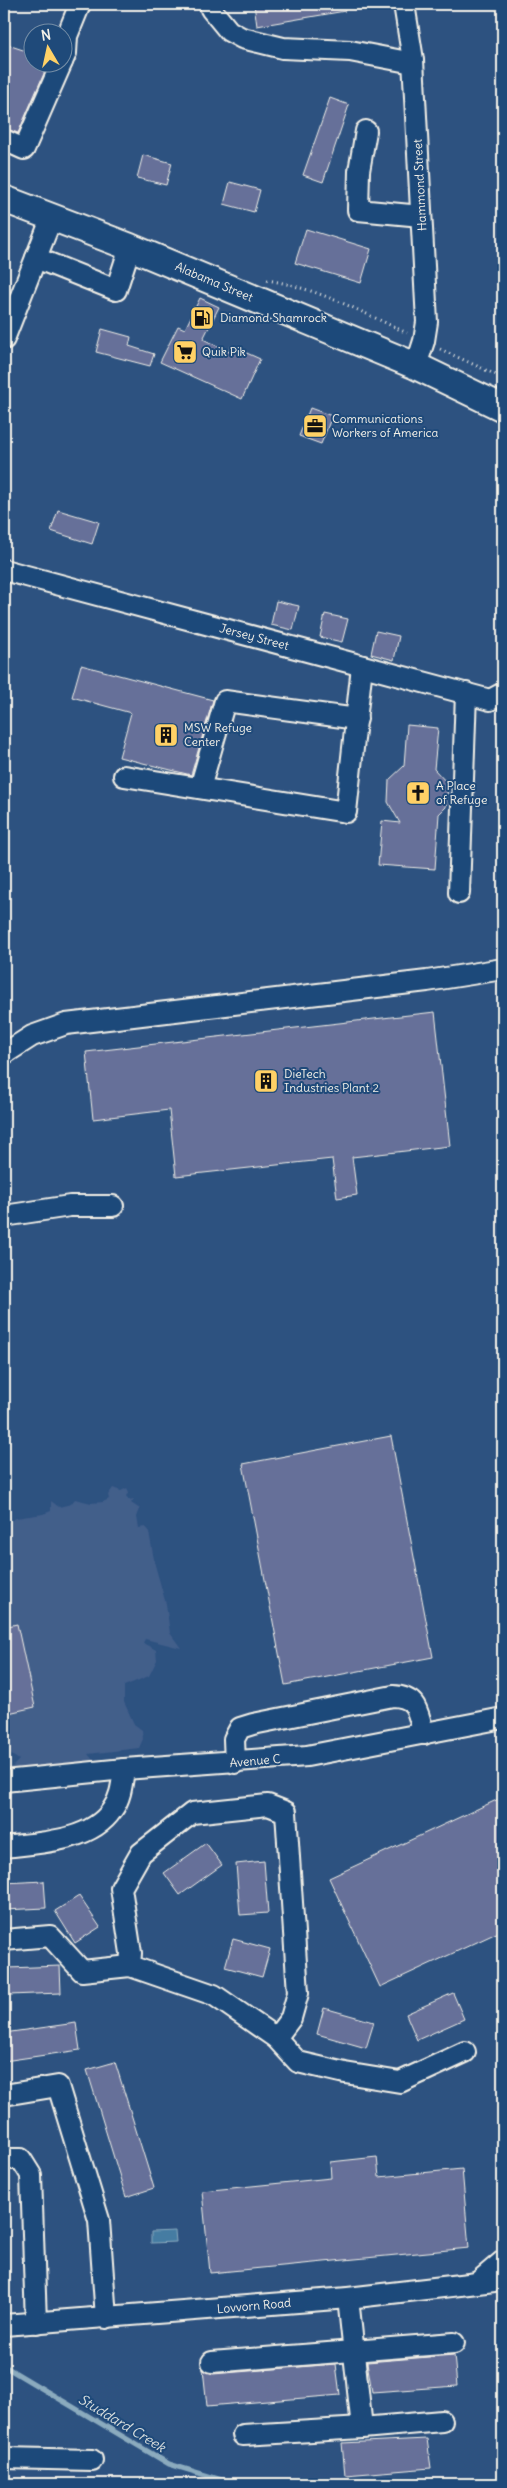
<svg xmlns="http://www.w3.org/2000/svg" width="507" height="2488" viewBox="0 0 507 2488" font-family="Delius,sans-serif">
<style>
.built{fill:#425e8a}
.water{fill:#457ca2;stroke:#8babbe}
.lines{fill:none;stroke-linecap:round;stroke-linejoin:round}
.stream{stroke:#8babbe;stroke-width:5}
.building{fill:#667099;stroke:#f4f1e8}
.minor-casing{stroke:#f4f1e8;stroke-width:24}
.major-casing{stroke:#f4f1e8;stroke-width:30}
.path{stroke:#f4f1e8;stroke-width:3;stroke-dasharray:1 4;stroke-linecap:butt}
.minor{stroke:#1f4a7a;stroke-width:20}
.major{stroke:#1f4a7a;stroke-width:26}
.labels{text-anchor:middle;stroke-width:4;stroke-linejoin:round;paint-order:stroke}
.street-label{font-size:12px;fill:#f4f1e8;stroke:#1f4a7a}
.poi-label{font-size:12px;fill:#f4f1e8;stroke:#1f4a7a;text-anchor:start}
.water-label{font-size:14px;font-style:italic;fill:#dadfde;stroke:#1f4a7a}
</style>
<rect width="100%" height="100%" fill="#2d5280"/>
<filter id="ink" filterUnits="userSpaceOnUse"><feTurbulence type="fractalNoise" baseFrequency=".02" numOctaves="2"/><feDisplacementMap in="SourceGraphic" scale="10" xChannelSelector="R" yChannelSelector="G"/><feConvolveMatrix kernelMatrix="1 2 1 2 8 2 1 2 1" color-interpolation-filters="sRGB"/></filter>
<g filter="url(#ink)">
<polygon class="built" points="113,1488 121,1491 127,1488 129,1492 126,1496 129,1500 134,1499 131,1503 140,1509 137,1517 139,1528 145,1527 149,1532 155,1565 166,1604 170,1633 181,1648 145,1639 143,1643 156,1650 157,1660 149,1676 124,1686 124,1702 134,1724 142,1730 143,1739 139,1748 88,1754 94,1761 10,1769 19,1760 7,1752 4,1753 4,1524 16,1518 43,1514 51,1511 51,1501 59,1507 71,1504 75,1499 91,1503 103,1502 109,1499 108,1495"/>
<polygon class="water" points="175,2231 176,2242 151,2243 151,2232"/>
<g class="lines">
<polyline class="stream" points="4,2366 169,2464 235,2484"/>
</g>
<g class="building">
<polygon points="254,4 344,4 345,11 257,26"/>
<polygon points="8,45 32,53 32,62 49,62 18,133 4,128 4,58"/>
<polygon points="330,98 349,105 323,182 303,175"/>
<polygon points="143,155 172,163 166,185 137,178"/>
<polygon points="230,182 260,190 254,212 224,204"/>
<polygon points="306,229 371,249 361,283 295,263"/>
<polygon points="200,298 219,307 203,339 229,352 231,346 260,359 242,399 160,362 178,326 185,329"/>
<polygon points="102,329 131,337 129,346 154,354 150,366 96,352"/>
<polygon points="310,408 332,416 321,444 299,436"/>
<polygon points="58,510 99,522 92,544 51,531"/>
<polygon points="276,601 299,606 293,630 271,625"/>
<polygon points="325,614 348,619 342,642 320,637"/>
<polygon points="376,631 399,636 394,660 371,654"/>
<polygon points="81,665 213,700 191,775 119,757 131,713 72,697"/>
<polygon points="407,725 438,728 434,769 448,784 446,807 439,814 435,869 378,865 382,821 400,823 388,802 389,780 404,766"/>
<polygon points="435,1012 450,1146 352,1157 357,1195 337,1198 332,1159 176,1176 169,1110 93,1119 86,1052"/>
<polygon points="391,1436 433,1657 285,1685 243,1464"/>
<polygon points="17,1624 35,1707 4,1714 4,1627"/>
<polygon points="503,1797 503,1930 380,1987 329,1878"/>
<polygon points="206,1843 222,1865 180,1895 164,1873"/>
<polygon points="264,1861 268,1913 240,1915 236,1864"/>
<polygon points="44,1881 46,1908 4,1910 4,1883"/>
<polygon points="79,1896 100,1927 75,1943 55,1911"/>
<polygon points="233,1939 270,1949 262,1977 225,1967"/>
<polygon points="60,1966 61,1993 9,1995 8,1968"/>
<polygon points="453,1993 464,2019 417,2040 406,2014"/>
<polygon points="324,2008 374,2022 366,2048 317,2034"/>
<polygon points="76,2023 80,2050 4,2061 4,2033"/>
<polygon points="115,2062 154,2188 126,2197 87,2070"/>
<polygon points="377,2157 379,2177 462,2169 469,2248 210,2273 202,2191 331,2178 330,2162"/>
<polygon points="454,2355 457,2386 372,2392 367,2362"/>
<polygon points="336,2364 340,2395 207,2406 203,2369 213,2374"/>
<polygon points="427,2439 431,2468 345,2475 342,2443"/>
</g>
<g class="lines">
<defs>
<g id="minor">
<polyline points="404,4 413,60 427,322 424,341 416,366"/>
<polyline points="211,9 229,31 242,38 283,48 350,51 413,63"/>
<polyline points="62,62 66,53 67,36 80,4"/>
<polyline points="366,131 359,171 358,210 421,216"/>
<polyline points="4,140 24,149 62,62"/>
<polyline points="36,258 116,290 130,247"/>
<polyline points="4,339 52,217"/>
<polyline points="4,570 490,700 503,693"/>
<polyline points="124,776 346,812 362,666"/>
<polyline points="200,788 225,701 357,719"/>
<polyline points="459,893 466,693"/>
<polyline points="4,1054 32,1036 66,1024 427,981 503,969"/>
<polyline points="4,1216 70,1206 113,1206"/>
<path d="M 235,1763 L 234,1739 L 240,1728 L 253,1724 L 393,1696 C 419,1697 417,1713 424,1734"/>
<polyline points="4,1781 124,1769 307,1756 503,1718"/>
<path d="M 4,1847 C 37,1843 91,1842 112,1810 C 121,1798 122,1784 124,1769"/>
<polyline points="4,1940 50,1936 82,1971 130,1966 214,1995 276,2038 298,2062 345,2073 400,2082 465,2052"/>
<polyline points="130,1966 131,1953 121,1888 141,1853 192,1813 268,1805 286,1812 298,1993 291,2018 276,2038"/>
<polyline points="4,2095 58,2086 99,2220 106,2318"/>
<polyline points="4,2159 21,2159 31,2175 36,2323"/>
<polyline points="477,2283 503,2261"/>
<polyline points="348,2298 362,2428 442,2421"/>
<polyline points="4,2325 348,2298 503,2280"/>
<polyline points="212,2362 454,2343"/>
<polyline points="243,2435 362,2428"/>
<polyline points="4,2458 92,2460"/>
</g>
<polyline id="major" points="4,199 130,247 416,366 503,408"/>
</defs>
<use href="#minor" class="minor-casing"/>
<use href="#major" class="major-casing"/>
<g class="path">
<path d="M 267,280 C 317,288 362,312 407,333"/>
<polyline points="440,349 503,378"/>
</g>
<use href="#minor" class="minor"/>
<use href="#major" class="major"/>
</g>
</g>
<defs>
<symbol id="fuel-square" viewBox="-11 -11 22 22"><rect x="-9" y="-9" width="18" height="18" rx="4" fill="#ffd166" stroke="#1f4a7a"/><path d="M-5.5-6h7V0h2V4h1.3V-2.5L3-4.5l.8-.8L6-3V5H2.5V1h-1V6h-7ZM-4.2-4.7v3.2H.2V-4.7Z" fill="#111"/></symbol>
<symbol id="supermarket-square" viewBox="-11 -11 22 22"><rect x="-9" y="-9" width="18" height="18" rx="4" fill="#ffd166" stroke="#1f4a7a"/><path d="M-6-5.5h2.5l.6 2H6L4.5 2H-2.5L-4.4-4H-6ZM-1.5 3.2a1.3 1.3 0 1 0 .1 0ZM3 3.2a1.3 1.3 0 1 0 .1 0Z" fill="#111"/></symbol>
<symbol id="office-square" viewBox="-11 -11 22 22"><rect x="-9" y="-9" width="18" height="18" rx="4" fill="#ffd166" stroke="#1f4a7a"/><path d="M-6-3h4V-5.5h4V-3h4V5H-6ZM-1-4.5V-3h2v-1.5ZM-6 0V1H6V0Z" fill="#111"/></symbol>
<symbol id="building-square" viewBox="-11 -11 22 22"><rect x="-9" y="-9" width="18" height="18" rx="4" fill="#ffd166" stroke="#1f4a7a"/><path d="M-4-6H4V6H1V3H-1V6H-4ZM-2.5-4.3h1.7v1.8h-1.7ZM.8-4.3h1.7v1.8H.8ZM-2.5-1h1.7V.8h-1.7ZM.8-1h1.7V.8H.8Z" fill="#111"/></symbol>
<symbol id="church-square" viewBox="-11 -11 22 22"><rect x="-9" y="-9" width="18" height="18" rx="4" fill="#ffd166" stroke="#1f4a7a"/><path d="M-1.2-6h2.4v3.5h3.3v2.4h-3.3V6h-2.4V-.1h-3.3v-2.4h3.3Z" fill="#111"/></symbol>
</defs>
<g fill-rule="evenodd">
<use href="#fuel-square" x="188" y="304" width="28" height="28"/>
<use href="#supermarket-square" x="171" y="338" width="28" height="28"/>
<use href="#office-square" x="301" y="412" width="28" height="28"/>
<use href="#building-square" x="152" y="721" width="28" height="28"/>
<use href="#church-square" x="404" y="779" width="28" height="28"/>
<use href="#building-square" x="252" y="1067" width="28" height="28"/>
</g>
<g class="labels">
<g class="street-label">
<text transform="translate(420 185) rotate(-93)" y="4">Hammond Street</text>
<text transform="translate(214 282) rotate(23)" y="4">Alabama Street</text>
<text transform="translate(254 637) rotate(15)" y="4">Jersey Street</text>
<text transform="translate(255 1761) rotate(-5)" y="4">Avenue C</text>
<text transform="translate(254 2306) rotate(-5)" y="4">Lovvorn Road</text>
</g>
<g class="poi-label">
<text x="220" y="322">Diamond Shamrock</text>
<text x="202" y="356">Quik Pik</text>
<text x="332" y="423">Communications<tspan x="332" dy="14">Workers of America</tspan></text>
<text x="184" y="732">MSW Refuge<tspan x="184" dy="14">Center</tspan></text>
<text x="436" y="790">A Place<tspan x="436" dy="14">of Refuge</tspan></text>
<text x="284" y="1078">DieTech<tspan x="284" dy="14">Industries Plant 2</tspan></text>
</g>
<g class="water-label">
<text transform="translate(122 2423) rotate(31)" y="5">Studdard Creek</text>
</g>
</g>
<rect width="507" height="2488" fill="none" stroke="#1f4a7a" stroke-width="20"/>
<rect x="10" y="10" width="487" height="2468" fill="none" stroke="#f4f1e8" stroke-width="2" filter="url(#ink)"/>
<g transform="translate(48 48) rotate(351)"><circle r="24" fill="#1f4a7a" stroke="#748da6"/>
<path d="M0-4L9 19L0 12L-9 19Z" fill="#ffd166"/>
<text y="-8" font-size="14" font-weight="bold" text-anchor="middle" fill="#f4f1e8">N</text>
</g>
</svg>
